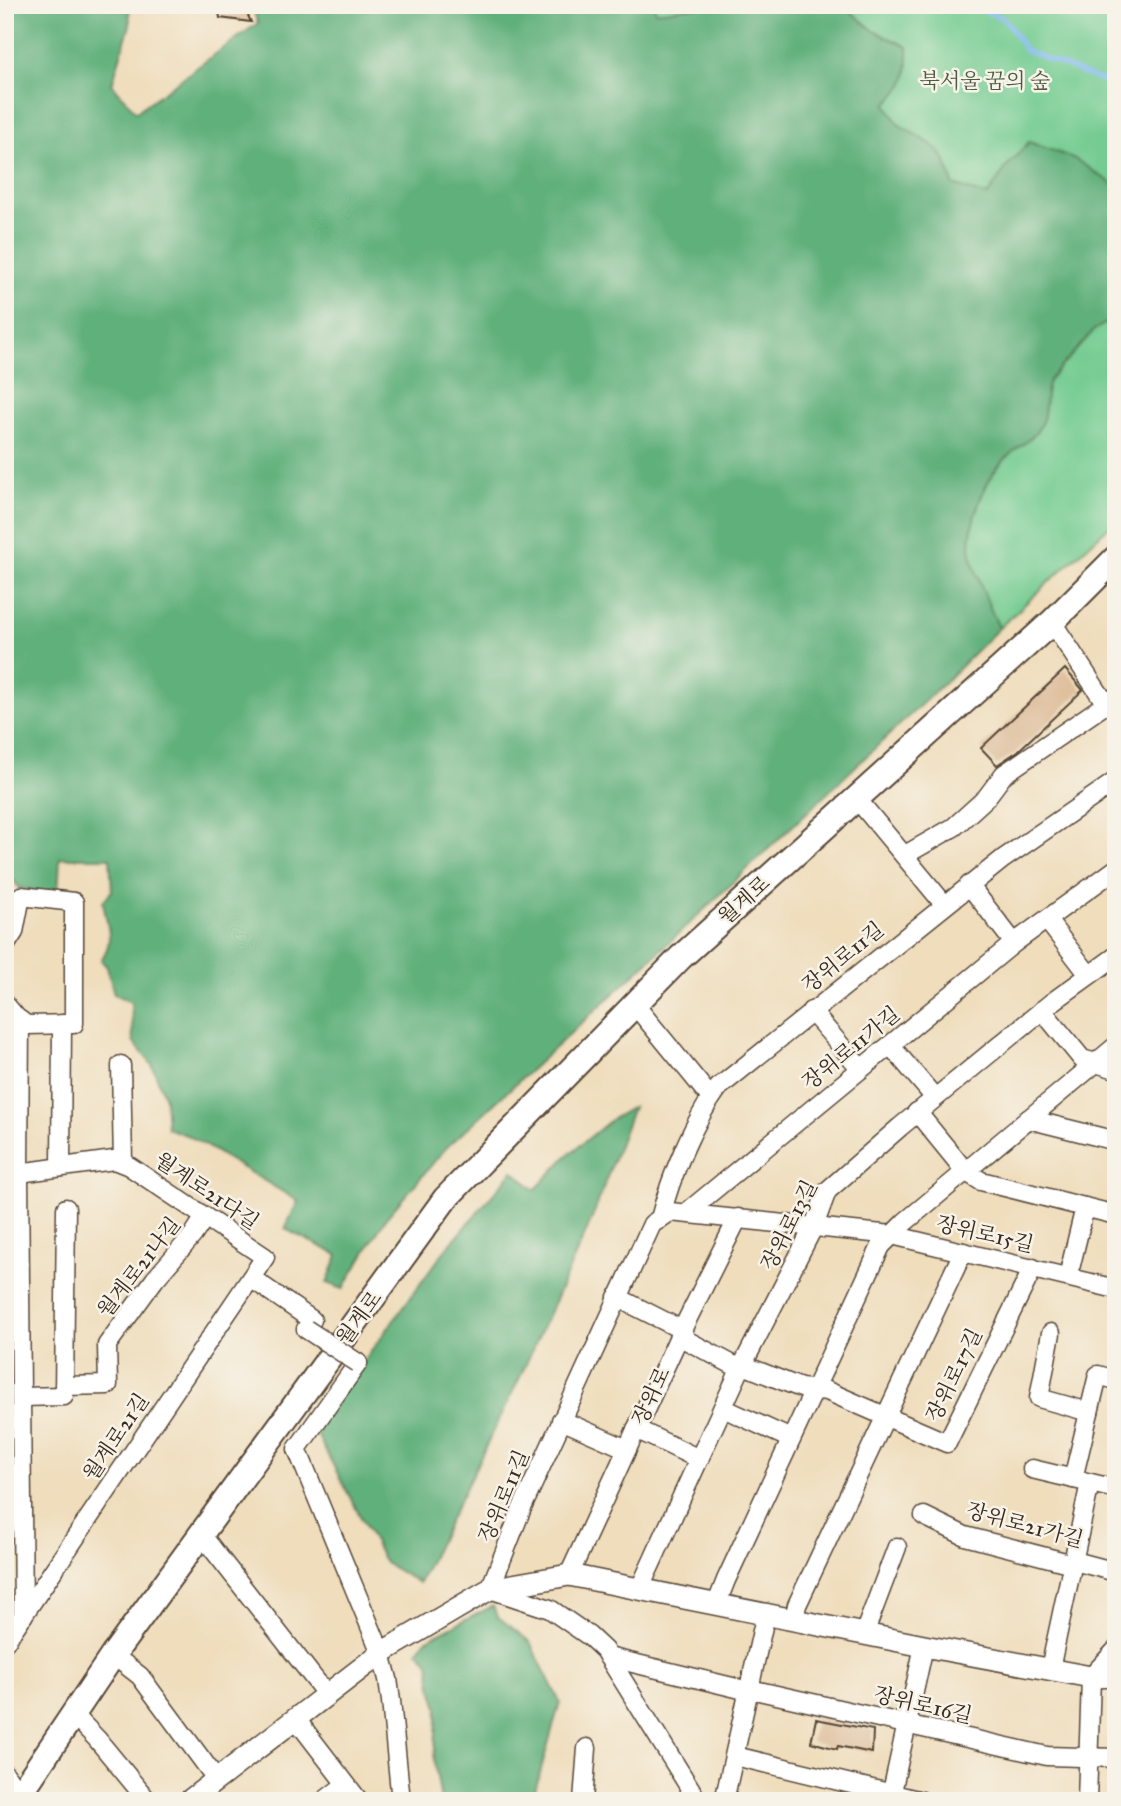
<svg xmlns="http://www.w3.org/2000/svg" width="1121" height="1806" viewBox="0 0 1121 1806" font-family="'IM FELL Great Primer','Noto Serif KR',serif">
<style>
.green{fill:#75cc92;stroke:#587b58;stroke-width:2}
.forest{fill:#60b07c;stroke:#4e6d4d;stroke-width:2}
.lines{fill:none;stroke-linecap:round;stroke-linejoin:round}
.stream{stroke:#88bbf6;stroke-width:4.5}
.building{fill:#ddbb98}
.minor-casing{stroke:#564536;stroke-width:21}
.tertiary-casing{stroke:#564536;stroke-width:24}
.secondary-casing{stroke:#564536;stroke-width:28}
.minor{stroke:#fff;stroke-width:18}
.tertiary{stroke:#fff;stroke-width:21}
.secondary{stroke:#fff;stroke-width:24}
.minor-bridge-casing{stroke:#564536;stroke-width:21;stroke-linecap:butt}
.minor-bridge{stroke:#fff;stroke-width:18}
.labels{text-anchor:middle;stroke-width:5;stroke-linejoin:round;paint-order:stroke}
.park-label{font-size:21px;fill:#4c5b41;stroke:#f7f3e8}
.street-label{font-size:21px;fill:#3b2a1e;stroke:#f7f3e8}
</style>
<rect width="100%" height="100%" fill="#f7f3e8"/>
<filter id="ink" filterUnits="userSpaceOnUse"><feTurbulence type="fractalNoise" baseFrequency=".0143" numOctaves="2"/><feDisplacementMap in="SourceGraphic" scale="14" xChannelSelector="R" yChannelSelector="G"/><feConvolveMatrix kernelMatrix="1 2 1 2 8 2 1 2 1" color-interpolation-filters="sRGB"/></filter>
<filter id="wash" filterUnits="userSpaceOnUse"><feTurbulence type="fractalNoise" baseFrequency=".00686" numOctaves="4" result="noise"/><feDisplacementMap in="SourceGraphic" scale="28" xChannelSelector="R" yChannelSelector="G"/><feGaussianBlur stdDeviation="1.57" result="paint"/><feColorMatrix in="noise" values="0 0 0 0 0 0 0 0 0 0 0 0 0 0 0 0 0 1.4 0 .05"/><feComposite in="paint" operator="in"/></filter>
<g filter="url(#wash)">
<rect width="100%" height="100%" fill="#efddbc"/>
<g class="green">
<polygon points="653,5 712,5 656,12"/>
<polygon points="831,5 1116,5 1116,186 1073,158 993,189 987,196 953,185 945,159 935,147 898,124 886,104 908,47 874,31 846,8"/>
<path d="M 1116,317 L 1116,520 L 999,628 C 991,611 971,564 970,547 C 970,521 984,483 1001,463 C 1013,448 1035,441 1042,422 C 1047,408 1044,393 1049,380 L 1094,330 Z"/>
</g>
<g class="forest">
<path d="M 5,5 L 129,5 L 130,25 L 112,84 L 136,112 L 258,23 L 251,5 L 653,5 L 656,12 L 712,5 L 833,5 L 846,8 L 874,31 L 908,47 C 908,77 909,83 886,104 L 898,124 L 935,147 L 945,159 L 953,185 L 987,196 L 1007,166 L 1029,142 L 1073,158 L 1116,186 L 1116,317 L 1094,330 L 1049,380 C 1044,393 1047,408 1042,422 C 1035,441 1013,448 1001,463 C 983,483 970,521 970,547 C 971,564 991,611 999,628 L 947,680 L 690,923 L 446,1148 L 386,1218 L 343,1289 L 327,1283 L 338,1255 L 285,1229 L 298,1201 L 189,1136 L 167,1128 L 165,1098 L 152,1065 L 133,1041 L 131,1002 L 114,994 L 107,967 L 101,960 C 116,939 106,925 103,901 L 112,891 L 110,858 L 60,858 L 58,895 L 19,888 L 5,868 Z"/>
<polygon points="633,1107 591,1221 520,1377 419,1583 385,1563 314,1429 445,1250 513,1171 535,1190 567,1156 612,1119"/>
<polygon points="493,1606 497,1616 530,1642 560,1702 532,1801 441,1801 434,1758 438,1708 432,1688 429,1662 418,1651 425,1640"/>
</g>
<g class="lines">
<polyline class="stream" points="974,5 980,10 1001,17 1007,22 1025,50 1099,80 1116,78"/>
</g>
<g id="blocks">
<g class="building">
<polygon points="218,5 243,5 251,22 220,18"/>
<polygon points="1065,669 1083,690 1018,751 997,765 981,748"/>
<polygon points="816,1719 873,1730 872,1753 838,1746 837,1749 811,1742"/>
</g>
</g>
</g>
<g filter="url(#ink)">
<use href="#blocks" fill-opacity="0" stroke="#564536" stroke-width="2"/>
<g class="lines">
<defs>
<g id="minor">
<polyline points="1052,622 1106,704"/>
<polyline points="857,799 944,904"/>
<polyline points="905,855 954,827 986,798 1004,774 1116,697"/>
<polyline points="969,885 1014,943"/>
<polyline points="1047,920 1089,975"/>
<polyline points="5,946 14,932 21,896 74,902 74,1024 27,1025 17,1018 5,1004"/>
<polyline points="635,1005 711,1098"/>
<polyline points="1042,1010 1082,1059 1116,1069"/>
<polyline points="811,1011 861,1069"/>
<polyline points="20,1020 19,1173 23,1616"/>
<polyline points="890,1045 935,1098"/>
<polyline points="121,1065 123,1163"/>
<polyline points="917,1112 965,1171 981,1181 1116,1215"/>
<polyline points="1028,1119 1116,1141"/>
<polyline points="61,1167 62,1024"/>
<polyline points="686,1213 1014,943 1116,869"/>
<path d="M 660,1219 C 670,1178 694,1120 719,1087 L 1003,859 L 1116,781"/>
<polyline points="1068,1277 1085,1207"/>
<polyline points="251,1278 312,1320 306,1329"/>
<polyline points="617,1297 682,1330 686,1340 735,1366 743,1365 801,1388 827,1391 947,1443 1033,1268"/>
<polyline points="1051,1333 1039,1398 1089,1412"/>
<polyline points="358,1363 297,1449 381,1653 388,1679 391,1701 401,1801"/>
<polyline points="64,1386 108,1385 107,1345 155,1279 193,1235 205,1217"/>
<polyline points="21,1397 64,1396 66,1208"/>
<polyline points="723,1408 791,1439"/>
<polyline points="561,1420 627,1449"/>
<polyline points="636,1429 699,1459"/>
<polyline points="1032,1469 1116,1489"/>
<polyline points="1073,1479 1098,1375 1116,1380"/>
<polyline points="924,1516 965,1536 1065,1562 1082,1563 1116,1572"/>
<polyline points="201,1534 327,1695"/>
<polyline points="569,1575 682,1330 738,1218"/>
<polyline points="640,1588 738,1374 814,1226 827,1191 900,1127 1051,1003 1116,956"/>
<polyline points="717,1603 726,1580 881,1246 905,1222 1116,1046"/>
<polyline points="794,1619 797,1605 963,1252"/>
<polyline points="864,1634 897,1547"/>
<polyline points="5,1642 265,1257 129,1166 114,1160 19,1173"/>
<polyline points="113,1655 140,1676 217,1780"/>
<polyline points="608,1657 749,1691 759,1691 1047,1756 1116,1758"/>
<polyline points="1050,1669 1090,1483"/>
<polyline points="73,1714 97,1739 148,1801"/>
<polyline points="296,1719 359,1801"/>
<polyline points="735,1756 922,1801"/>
<polyline points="5,1774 19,1794"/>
<polyline points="324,1801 345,1785"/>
<polyline points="583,1801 587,1748"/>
<polyline points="698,1801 604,1650 589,1636 550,1609 490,1589 522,1508 652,1224 670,1212 892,1235 1116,1289"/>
<polyline points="724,1801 766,1613"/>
<polyline points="890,1801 924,1646"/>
<polyline points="1087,1801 1091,1677 1116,1650"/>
</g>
<polyline id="tertiary" points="189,1801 381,1653 490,1589 569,1575 924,1646 1091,1677 1116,1676"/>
<polyline id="secondary" points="15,1801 113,1655 445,1199 681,957 1052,622 1116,558"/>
</defs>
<use href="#minor" class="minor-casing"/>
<use href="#tertiary" class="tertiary-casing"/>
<use href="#secondary" class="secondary-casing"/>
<use href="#minor" class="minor"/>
<use href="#tertiary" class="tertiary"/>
<use href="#secondary" class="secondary"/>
<defs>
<polyline id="minor-bridge" points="306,1329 358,1363"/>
</defs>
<use href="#minor-bridge" class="minor-bridge-casing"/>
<use href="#minor-bridge" class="minor-bridge"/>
</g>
</g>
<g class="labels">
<g class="park-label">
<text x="985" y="88">북서울 꿈의 숲</text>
</g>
<g class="street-label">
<text transform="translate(744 900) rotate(-42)" y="7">월계로</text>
<text transform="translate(843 957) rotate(-39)" y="7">장위로11길</text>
<text transform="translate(851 1048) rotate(-39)" y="7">장위로11가길</text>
<text transform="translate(207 1191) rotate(34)" y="7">월계로21다길</text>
<text transform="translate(789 1225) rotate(-63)" y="7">장위로13길</text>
<text transform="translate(985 1234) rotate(13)" y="7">장위로15길</text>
<text transform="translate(139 1267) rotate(-52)" y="7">월계로21나길</text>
<text transform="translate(359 1318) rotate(-54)" y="7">월계로</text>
<text transform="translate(954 1375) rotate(-64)" y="7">장위로17길</text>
<text transform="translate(651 1396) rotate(-65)" y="7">장위로</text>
<text transform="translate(116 1437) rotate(-56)" y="7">월계로21길</text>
<text transform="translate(504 1496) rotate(-67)" y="7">장위로11길</text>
<text transform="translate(1025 1525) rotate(15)" y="7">장위로21가길</text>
<text transform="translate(923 1705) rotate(13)" y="7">장위로16길</text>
</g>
</g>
<rect width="1121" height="1806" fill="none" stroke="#f7f3e8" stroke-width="28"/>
</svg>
